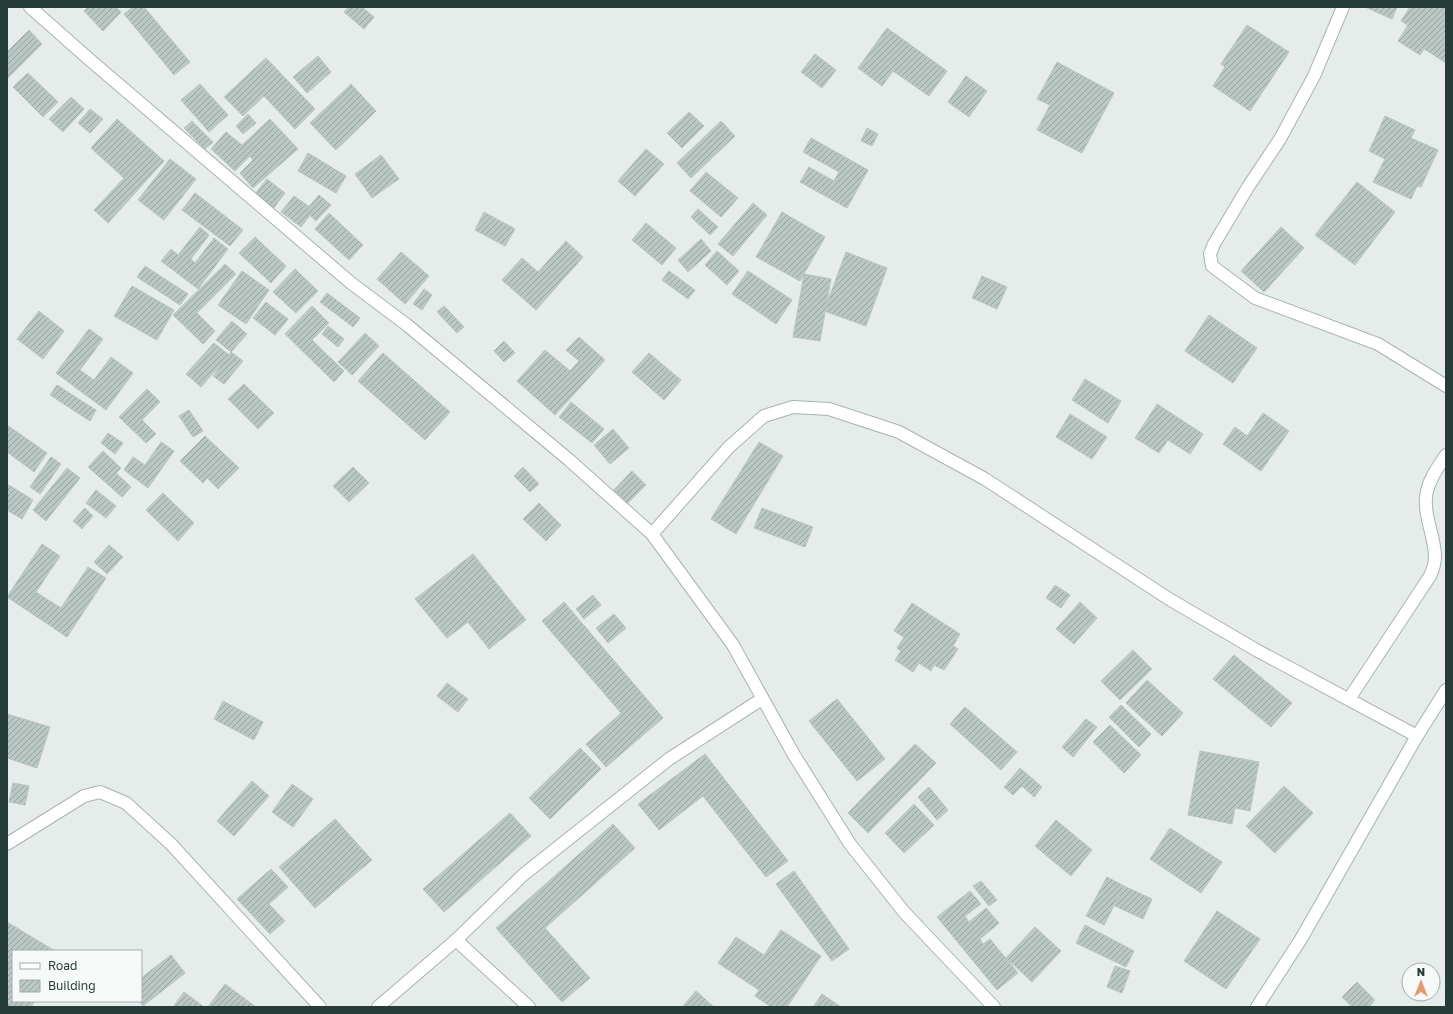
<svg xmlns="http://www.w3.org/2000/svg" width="1453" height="1014" viewBox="0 0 1453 1014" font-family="'Golos Text',sans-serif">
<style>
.building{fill:url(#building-hatch);stroke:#b8c5c2}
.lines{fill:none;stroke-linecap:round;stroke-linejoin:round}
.street-casing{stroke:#a8b4b1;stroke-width:14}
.secondary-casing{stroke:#a1b4b0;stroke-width:14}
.street{stroke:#fff;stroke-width:12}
.secondary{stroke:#fff;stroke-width:12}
</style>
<defs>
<pattern id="building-hatch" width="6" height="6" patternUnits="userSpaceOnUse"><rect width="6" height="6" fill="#bac7c3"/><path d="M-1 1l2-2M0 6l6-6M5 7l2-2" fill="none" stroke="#97a39f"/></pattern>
</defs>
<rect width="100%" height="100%" fill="#e5ecea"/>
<g class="building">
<polygon points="88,7 116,7 121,12 103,31 84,11"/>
<polygon points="133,7 144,7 190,62 174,75 124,14"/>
<polygon points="349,7 362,7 374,17 364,29 344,12"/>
<polygon points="1368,7 1397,7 1392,19 1367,8"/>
<polygon points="1410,7 1446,7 1446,63 1424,49 1420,55 1398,41 1408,25 1401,21"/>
<polygon points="1247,25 1289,52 1250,111 1213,86 1225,67 1221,64"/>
<polygon points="887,28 947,71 929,96 893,71 882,86 858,68"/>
<polygon points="29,30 42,44 7,79 7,52"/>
<polygon points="815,54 836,70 822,88 801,72"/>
<polygon points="318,56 331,72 307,93 293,77"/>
<polygon points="266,58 315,109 295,129 264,96 243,116 224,97"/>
<polygon points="1057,62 1114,93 1082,153 1037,130 1050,105 1037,99"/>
<polygon points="28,73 58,102 43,117 13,87"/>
<polygon points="966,76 987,91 969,117 948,102"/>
<polygon points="200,84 228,115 209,132 181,100"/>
<polygon points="351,84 376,111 336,150 310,123"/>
<polygon points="71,97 84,109 63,132 49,119"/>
<polygon points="90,109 103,119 90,133 78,123"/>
<polygon points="689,112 704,126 682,148 667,133"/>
<polygon points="248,114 256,123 243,134 236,126"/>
<polygon points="1385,116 1415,130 1411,138 1438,150 1421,187 1417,186 1411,199 1373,182 1385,159 1369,151"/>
<polygon points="117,119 164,161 108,223 94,210 124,178 91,148"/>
<polygon points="270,119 298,149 253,188 240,173 253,160 250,156 235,171 211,149 226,132 242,145"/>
<polygon points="192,121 213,142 205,149 184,128"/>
<polygon points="721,121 735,136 691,178 677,163"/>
<polygon points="867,128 878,134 872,146 861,141"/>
<polygon points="811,138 868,170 847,208 800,182 809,167 834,181 839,172 803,152"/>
<polygon points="646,149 664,164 635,196 618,181"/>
<polygon points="308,153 346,176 336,193 298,171"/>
<polygon points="381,155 399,179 372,198 355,174"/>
<polygon points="170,159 196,179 164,220 138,200"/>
<polygon points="706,172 738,198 721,217 690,191"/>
<polygon points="267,179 285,193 273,209 255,194"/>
<polygon points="1357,182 1395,212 1355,265 1315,235"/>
<polygon points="195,193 243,230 230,246 182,210"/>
<polygon points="319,195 331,205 316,221 305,211"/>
<polygon points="294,196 314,210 301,227 281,212"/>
<polygon points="753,203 767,215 733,256 718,244"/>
<polygon points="698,209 718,227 710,235 691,217"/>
<polygon points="484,212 515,229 505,246 475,230"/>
<polygon points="782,212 825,237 800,281 756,257"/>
<polygon points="329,213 363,245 349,260 315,229"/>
<polygon points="646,223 676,248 662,265 632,240"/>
<polygon points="200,227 209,235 191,259 195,263 214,238 228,249 198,289 161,261 171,249 178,255"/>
<polygon points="1281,227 1304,248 1264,292 1241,271"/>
<polygon points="255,237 286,266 271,283 239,253"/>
<polygon points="701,239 711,251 688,272 678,260"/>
<polygon points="566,241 583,257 536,310 502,280 522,258 538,272"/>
<polygon points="717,251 739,271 727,285 705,265"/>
<polygon points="401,252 429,276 405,304 377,279"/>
<polygon points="846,252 887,268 866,326 824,311"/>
<polygon points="225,264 236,274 197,313 215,331 203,344 173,315"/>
<polygon points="145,266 188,294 180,305 137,277"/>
<polygon points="295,269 318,291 296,313 273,292"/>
<polygon points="242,271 269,290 246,324 218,305"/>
<polygon points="669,271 695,290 688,299 662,280"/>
<polygon points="748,271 792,300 776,324 732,294"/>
<polygon points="804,274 831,279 820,341 793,337"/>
<polygon points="982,276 1007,287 997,309 972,298"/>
<polygon points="132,286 174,310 157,340 114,316"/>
<polygon points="424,289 432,295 422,310 413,304"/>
<polygon points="327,293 360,318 353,327 320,302"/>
<polygon points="266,302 288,319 275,335 253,318"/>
<polygon points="312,306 329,323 312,340 344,371 334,382 285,334"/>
<polygon points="444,306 464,327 457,333 437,312"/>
<polygon points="39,311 64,331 43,359 17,339"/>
<polygon points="1209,315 1257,348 1233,383 1185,351"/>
<polygon points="232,321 247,334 231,352 216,340"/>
<polygon points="328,326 344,339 338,347 322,334"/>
<polygon points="89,329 103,339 80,370 94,380 111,357 133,373 106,410 56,373"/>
<polygon points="365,333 379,346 352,375 338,362"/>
<polygon points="579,337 605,360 555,415 517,381 545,350 570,371 579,361 566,350"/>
<polygon points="504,341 515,353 504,362 494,351"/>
<polygon points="214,343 229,355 201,387 186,374"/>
<polygon points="231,352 243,361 224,384 213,376"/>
<polygon points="383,353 450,412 425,440 358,381"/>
<polygon points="649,353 681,380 664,400 632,372"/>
<polygon points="1085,379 1121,401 1108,423 1072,400"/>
<polygon points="244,384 274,413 258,429 228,399"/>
<polygon points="57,385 96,410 90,421 50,395"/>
<polygon points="147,389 160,402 142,420 156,434 146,443 119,417"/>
<polygon points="571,402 604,429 592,443 559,417"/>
<polygon points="1157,404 1203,434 1190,454 1168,440 1159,453 1135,438"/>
<polygon points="189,410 203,431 193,437 179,416"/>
<polygon points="1263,413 1289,431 1261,471 1223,444 1235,427 1247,436"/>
<polygon points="1070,414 1107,437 1092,459 1056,437"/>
<polygon points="7,425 47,453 34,472 7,452"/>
<polygon points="613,429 629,448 610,464 594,445"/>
<polygon points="108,433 123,443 115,454 101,443"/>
<polygon points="205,436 239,468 218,489 207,478 203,483 180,461"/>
<polygon points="161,442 174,451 148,488 124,470 133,457 145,465"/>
<polygon points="759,442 783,456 736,534 711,519"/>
<polygon points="103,451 121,468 116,473 131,487 122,497 88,467"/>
<polygon points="51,457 61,464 40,494 30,487"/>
<polygon points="353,467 369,483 349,502 333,486"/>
<polygon points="523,467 539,484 530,492 514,476"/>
<polygon points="67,468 80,478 46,521 33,510"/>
<polygon points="632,471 646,485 623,508 609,495"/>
<polygon points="7,484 33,500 22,519 7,510"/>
<polygon points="96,490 116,506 106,518 86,503"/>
<polygon points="163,493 194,523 178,541 146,510"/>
<polygon points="539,503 561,525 546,541 523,519"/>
<polygon points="85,508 93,516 82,529 73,521"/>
<polygon points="762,508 813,527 805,547 754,528"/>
<polygon points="42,544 60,556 36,592 61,608 88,567 106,578 67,637 7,597"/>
<polygon points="109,545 123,557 107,574 94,562"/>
<polygon points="473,554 526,620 489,649 468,622 447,638 415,599"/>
<polygon points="1055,585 1070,595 1061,608 1046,598"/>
<polygon points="593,595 601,605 584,619 576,609"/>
<polygon points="564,602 663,718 606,767 586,744 621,713 542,621"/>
<polygon points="1080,602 1097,618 1074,644 1056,629"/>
<polygon points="912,603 960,634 953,646 958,649 944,670 934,665 931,671 919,663 913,672 895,660 901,651 897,648 904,637 894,631"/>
<polygon points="614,614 626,628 608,643 596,628"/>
<polygon points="1133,650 1152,669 1120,700 1101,681"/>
<polygon points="1234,655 1292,703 1271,727 1213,679"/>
<polygon points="1147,680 1183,713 1162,736 1126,703"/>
<polygon points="447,683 468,699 458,712 437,696"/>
<polygon points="837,699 885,759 857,781 809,721"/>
<polygon points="223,701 263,722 254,740 214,719"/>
<polygon points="1121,705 1151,734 1139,747 1109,717"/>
<polygon points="965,707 1017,752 1001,770 950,724"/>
<polygon points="7,714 50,727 37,768 7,758"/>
<polygon points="1086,719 1097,727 1073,757 1062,747"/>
<polygon points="1110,725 1141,755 1124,773 1093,742"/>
<polygon points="915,744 936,763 868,833 848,813"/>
<polygon points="580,748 601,769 550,819 529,798"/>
<polygon points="1200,751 1259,762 1250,811 1235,808 1232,824 1188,815"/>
<polygon points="705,754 788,861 766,877 703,796 659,830 638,804"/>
<polygon points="1020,768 1042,787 1034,797 1022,786 1013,795 1004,787"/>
<polygon points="252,781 269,796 234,836 217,821"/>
<polygon points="13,783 29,786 25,805 9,802"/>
<polygon points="292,784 313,799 293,827 272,812"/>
<polygon points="1284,786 1313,813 1275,853 1246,826"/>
<polygon points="929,787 948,810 937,820 918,797"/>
<polygon points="914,804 934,825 904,853 885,833"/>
<polygon points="510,813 531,836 444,912 423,889"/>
<polygon points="335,819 372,860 315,908 279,867"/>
<polygon points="1056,820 1092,850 1071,876 1035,846"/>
<polygon points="613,824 635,848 545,928 590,978 562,1002 496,928"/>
<polygon points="1170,828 1222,862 1201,893 1150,859"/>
<polygon points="271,869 288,887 269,904 285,921 270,934 237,899"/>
<polygon points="794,871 849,949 832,961 776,884"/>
<polygon points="1107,877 1124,886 1104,925 1086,916"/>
<polygon points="981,881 997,900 989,906 973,886"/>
<polygon points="1124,886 1152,899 1143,919 1115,906"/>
<polygon points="970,891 981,904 965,916 969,922 986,908 999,923 980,939 983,944 990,939 1018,973 997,990 937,917"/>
<polygon points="1217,911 1260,939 1226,989 1184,961"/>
<polygon points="7,922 55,951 13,951 13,1001 35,1001 31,1007 7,1007"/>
<polygon points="1085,925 1134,951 1126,967 1076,943"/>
<polygon points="1035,927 1061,951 1032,982 1006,958"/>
<polygon points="781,930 821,956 787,1007 771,1007 755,996 759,990 718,963 736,937 764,955"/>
<polygon points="171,955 185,973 143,1006 139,1001 141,1001 141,978"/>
<polygon points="1115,966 1130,971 1122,993 1107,987"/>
<polygon points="1357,982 1375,1000 1369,1007 1352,1007 1342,997"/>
<polygon points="225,984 256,1007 208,1007"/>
<polygon points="696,991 714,1007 682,1007"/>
<polygon points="184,992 204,1007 173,1007"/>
<polygon points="822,994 841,1007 813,1007"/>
</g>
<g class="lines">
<defs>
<g id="street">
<polyline points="30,7 90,60 351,283 407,325 568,459 652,534 733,645 794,755 850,844 904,912 994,1007"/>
<polyline points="1343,7 1314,76 1280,139 1248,187 1214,244 1210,254 1212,266 1255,298 1378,344 1446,386"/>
<polyline points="652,534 729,447 764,416 793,407 829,409 899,432 985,479 1169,599 1258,651 1417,736"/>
<path d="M 1349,699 L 1430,576 C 1433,570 1435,563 1435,555 C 1434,533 1422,513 1427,491 C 1430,477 1439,466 1446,455"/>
<polyline points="7,844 84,796 100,792 126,803 171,844 320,1007"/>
<polyline points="456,940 529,1007"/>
<polyline points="378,1007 456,940 523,875 669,759 762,699"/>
</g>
<polyline id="secondary" points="1257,1007 1301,939 1417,736 1446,690"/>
</defs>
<use href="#street" class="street-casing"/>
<use href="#secondary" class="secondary-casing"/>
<use href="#street" class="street"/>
<use href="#secondary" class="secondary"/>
</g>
<rect width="1453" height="1014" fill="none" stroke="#263c39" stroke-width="16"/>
<rect x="12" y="950" width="130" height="52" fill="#f5f9f8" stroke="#a2adac"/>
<rect x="20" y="963" width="20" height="6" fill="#ffffff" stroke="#a2adac"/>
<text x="48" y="970" font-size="12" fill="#263c39">Road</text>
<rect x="20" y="980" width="20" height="12" fill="url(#building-hatch)" stroke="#a2adac"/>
<text x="48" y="990" font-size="12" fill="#263c39">Building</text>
<g transform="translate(1421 982)"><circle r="19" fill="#f5f9f8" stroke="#a2adac"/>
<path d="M0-3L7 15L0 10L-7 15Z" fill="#e39a6c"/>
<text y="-6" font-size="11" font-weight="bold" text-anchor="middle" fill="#263c39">N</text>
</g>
</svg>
